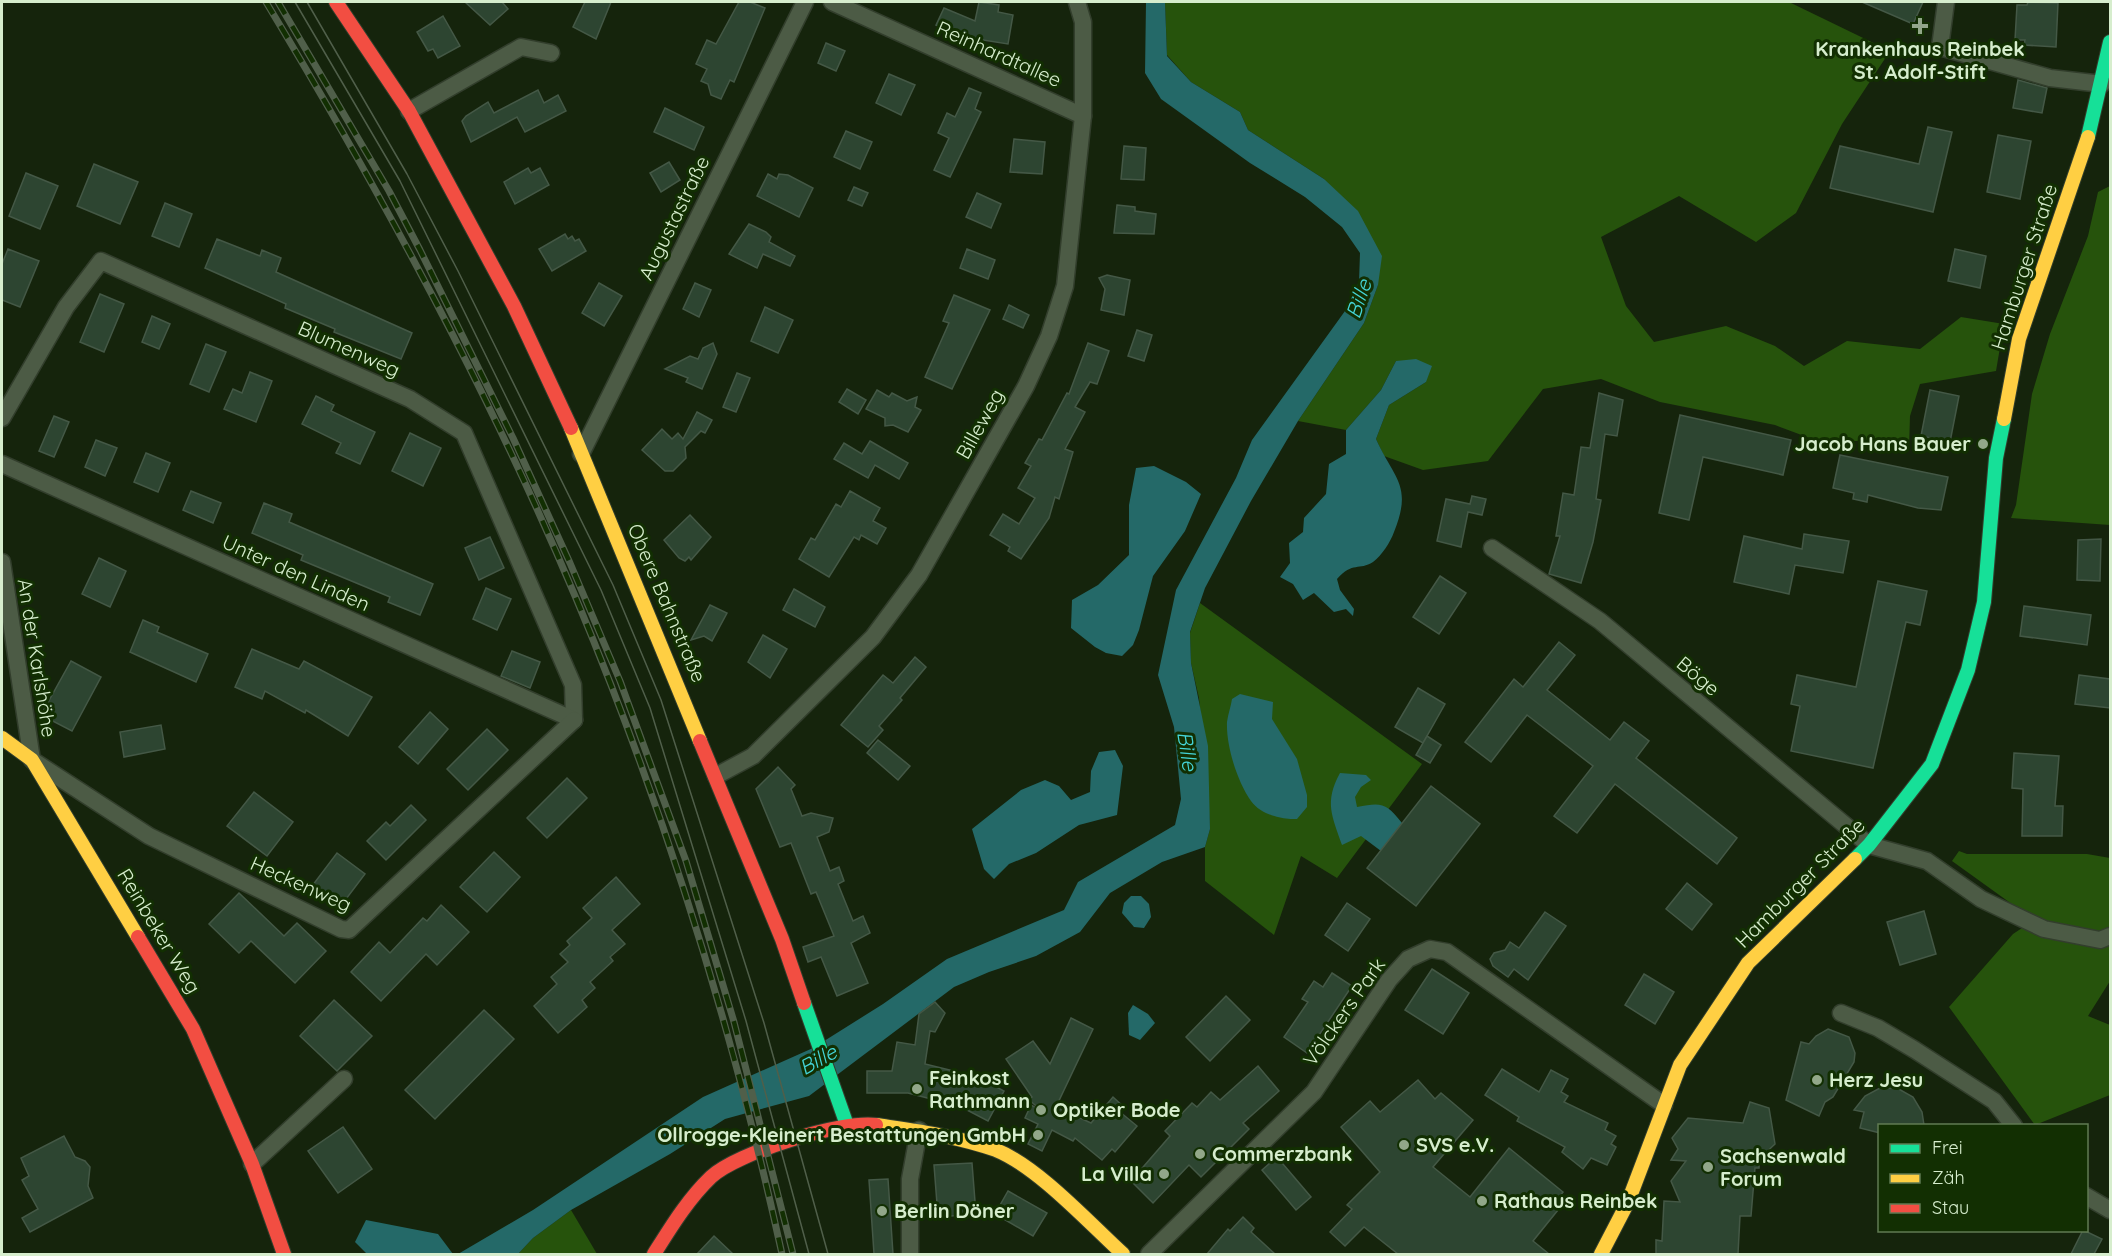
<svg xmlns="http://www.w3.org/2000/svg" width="2112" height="1256" viewBox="0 0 2112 1256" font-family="Quicksand,sans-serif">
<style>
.green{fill:#26530c}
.water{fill:#246968}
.building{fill:#2d4531;stroke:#445846;stroke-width:1.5}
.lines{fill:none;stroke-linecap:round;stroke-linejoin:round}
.street-casing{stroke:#323e2c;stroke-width:19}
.fast-casing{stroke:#323e2c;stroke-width:16}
.slow-casing{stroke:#323e2c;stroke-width:16}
.jam-casing{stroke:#323e2c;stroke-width:16}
.street{stroke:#4c5b45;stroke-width:16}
.fast{stroke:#16e098;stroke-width:14}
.slow{stroke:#ffcf43;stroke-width:14}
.jam{stroke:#f24e42;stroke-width:14}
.tram{stroke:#505f4a;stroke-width:1.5}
.rail-casing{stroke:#505f4a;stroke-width:7}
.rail{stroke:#122f02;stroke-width:4.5;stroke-dasharray:14;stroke-linecap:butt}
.poi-dot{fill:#92a789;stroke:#122f02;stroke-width:2}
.labels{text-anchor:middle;stroke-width:6;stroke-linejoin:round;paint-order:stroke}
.poi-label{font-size:20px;font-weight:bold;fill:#d6edcd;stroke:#122f02;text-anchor:start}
.street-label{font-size:20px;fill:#d6edcd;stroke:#122f02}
.water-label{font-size:21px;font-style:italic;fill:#45d5d8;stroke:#122f02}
</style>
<rect width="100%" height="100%" fill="#15240c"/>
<g class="green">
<polygon points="1165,2 1789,2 1890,51 1842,124 1796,213 1756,242 1679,196 1601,237 1626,306 1654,342 1726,326 1775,346 1804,366 1847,341 1920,349 1961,317 2004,324 1996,371 1920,384 1910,416 1909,449 1888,439 1823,443 1775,425 1660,402 1601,379 1543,389 1488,461 1423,470 1384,456 1376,439 1389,405 1426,382 1396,361 1381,390 1346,430 1298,421 1364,323 1378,285 1324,179 1248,130 1240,112 1191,82 1167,55"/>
<polygon points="2110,186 2110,525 2011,518 2016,505 2032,394 2050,334 2088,236 2098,192"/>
<polygon points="1200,603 1422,764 1337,878 1301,856 1274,935 1205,881 1205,847 1210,829 1208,793 1199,698 1191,663 1190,633"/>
<polygon points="1959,851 1967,854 2087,854 2110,858 2110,981 2088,1016 2110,1025 2110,1095 2035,1125 1949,1007 2013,934 2034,920 1952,861"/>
<polygon points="571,1210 597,1254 518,1254 533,1238"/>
</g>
<g class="water">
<polygon points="1146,2 1165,2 1167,56 1191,82 1240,112 1248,130 1324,179 1358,211 1382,256 1378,285 1364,323 1298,421 1251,501 1205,588 1190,632 1191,663 1208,746 1210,829 1205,847 1162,862 1110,893 1080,932 1036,956 989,972 954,987 809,1096 725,1119 670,1154 571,1210 533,1238 518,1254 458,1254 533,1210 703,1097 813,1048 883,1004 947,959 1064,910 1078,882 1175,825 1181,799 1174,727 1158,675 1176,590 1236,478 1252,440 1345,311 1359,282 1360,253 1342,227 1305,197 1250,163 1161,99 1145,73"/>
<path d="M 1416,359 L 1432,366 L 1426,382 L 1389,405 L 1376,439 C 1394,479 1413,485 1394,532 C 1390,543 1382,555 1373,562 C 1359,571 1353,561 1337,579 L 1340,590 L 1354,609 L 1353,616 L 1346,609 L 1334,612 L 1314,593 L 1303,600 L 1293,584 L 1280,577 L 1290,563 L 1289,543 L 1303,532 L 1304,518 L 1326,494 L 1329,464 L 1346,454 L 1346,430 L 1381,390 L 1396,361 Z"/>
<polygon points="1154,466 1186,482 1201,494 1185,531 1153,576 1139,630 1133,645 1122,656 1106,653 1095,647 1071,628 1072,600 1098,585 1129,555 1129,505 1136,468"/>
<path d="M 1240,694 L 1273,702 L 1272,719 L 1297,759 L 1307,795 L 1307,807 L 1297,819 C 1281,819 1261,815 1251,801 C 1237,781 1226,746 1227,722 C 1228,714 1231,706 1232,699 Z"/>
<polygon points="1115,750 1123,766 1117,815 1079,825 1036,853 1009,864 994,879 984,869 972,829 1021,790 1045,780 1059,786 1071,800 1090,792 1091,771 1099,752"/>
<path d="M 1340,773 L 1366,775 L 1371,780 L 1361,787 L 1355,797 L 1357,807 C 1382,802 1386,803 1402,823 L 1381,851 L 1361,836 L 1342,845 C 1332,816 1324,802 1340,773 Z"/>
<polygon points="1131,896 1141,896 1149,904 1151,917 1144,928 1134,927 1122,913 1124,903"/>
<polygon points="1133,1005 1148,1014 1155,1023 1140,1040 1129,1035 1128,1013"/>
<polygon points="366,1220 438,1234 453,1254 367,1254 355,1242"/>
</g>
<g class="building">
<polygon points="465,2 502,2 508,9 490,25"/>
<polygon points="585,2 611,2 596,39 573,27"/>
<polygon points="739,2 750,2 765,8 734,82 730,80 721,99 711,95 708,84 701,81 707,69 696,64 707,40 716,44"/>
<polygon points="979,2 999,5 998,12 1013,15 1008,44 964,37 936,25 944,8 975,21"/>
<polygon points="1862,2 1923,2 1913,24"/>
<polygon points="2028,2 2058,3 2056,47 2024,45 2025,40 2015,40 2017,5 2027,5"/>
<polygon points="443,16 460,46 438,58 433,49 428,51 417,32"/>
<polygon points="826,43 845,51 836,71 818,63"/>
<polygon points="889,74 915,85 901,115 876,103"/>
<polygon points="2018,80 2047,88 2042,113 2013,108"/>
<polygon points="969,88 981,93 975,109 981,112 950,177 934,170 949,138 938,133 947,113 955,117"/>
<polygon points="538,90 544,103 558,95 566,111 525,132 517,117 471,142 462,121 466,116 488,102 494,113"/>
<polygon points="665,108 704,127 694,150 654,132"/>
<polygon points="1928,127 1952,132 1933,212 1830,188 1840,146 1919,164"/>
<polygon points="846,131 872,142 860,169 834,157"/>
<polygon points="1998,135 2031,141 2020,199 1987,192"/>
<polygon points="1014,139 1045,142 1042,174 1010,172"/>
<polygon points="1124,146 1146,148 1144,180 1121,179"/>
<polygon points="669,162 680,180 661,192 650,173"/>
<polygon points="94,164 138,182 120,224 77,206"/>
<polygon points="528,168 531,173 540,168 549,185 515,204 504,182"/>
<polygon points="26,173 58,186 40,229 9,216"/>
<polygon points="768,174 777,179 779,174 788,175 813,188 799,217 757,196"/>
<polygon points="854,187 868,193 862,206 848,200"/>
<polygon points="977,193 1001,204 991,228 966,217"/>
<polygon points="165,203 192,214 179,247 152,236"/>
<polygon points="1117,205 1135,207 1135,211 1156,214 1154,234 1114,233"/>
<polygon points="749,224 766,232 771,237 769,242 795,256 790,266 763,254 757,268 729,254"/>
<polygon points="565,234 568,239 572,236 575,241 579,239 586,251 552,271 539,249"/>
<polygon points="217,239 260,256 262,250 281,258 276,272 412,333 401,359 334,332 335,329 285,308 286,304 205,268"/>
<polygon points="8,249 39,261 20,307 2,300 2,264"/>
<polygon points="967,249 995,260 988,279 960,268"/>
<polygon points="1955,249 1986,256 1980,288 1948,281"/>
<polygon points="1107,275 1130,280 1124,315 1101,310 1105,289 1099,278"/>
<polygon points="599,283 622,296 604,326 582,313"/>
<polygon points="695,283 711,290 699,317 683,309"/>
<polygon points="100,294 124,304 104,352 80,342"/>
<polygon points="954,295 990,310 952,389 925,377 949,323 943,321"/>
<polygon points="1009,305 1029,315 1023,328 1003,319"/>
<polygon points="765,307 793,320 778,353 751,341"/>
<polygon points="152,316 170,324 159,349 142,342"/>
<polygon points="1137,330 1152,335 1144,361 1128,356"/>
<polygon points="713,343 717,354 702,389 686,382 688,378 665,369 690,356 698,359 703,348"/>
<polygon points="1088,343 1109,351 1097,384 1090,382 1075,407 1085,412 1065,449 1073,452 1059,499 1055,497 1049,518 1021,559 1008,551 1010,547 990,535 1003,514 1019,524 1035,498 1018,488 1031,466 1025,463 1039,439 1042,440 1067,393 1069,394"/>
<polygon points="206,344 226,352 209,392 190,384"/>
<polygon points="250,372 272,381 256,422 224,409 233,389 242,393"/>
<polygon points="737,373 750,378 736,412 723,407"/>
<polygon points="847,389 866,400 858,414 839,402"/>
<polygon points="877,390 889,397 892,393 907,401 917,397 915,407 921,410 908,432 893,425 885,426 885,418 866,409"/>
<polygon points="1930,390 1959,396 1950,442 1921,436"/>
<polygon points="1599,393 1623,400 1617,436 1605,434 1596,499 1601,500 1593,542 1581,583 1549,574 1560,536 1556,536 1563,493 1574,495 1581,447 1590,448"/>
<polygon points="316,396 334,405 331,411 375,432 360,464 336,453 341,443 302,424"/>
<polygon points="697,412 712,420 705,433 701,431 685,447 686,458 673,471 665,471 642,450 662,429 672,439 678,433 683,439"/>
<polygon points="1680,415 1791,440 1783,475 1703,457 1689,520 1659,513"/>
<polygon points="54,416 69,422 54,457 39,451"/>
<polygon points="410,433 441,448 423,486 392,471"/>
<polygon points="96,440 117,448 105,476 85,467"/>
<polygon points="870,441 908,463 899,479 875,465 868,478 834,459 844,443 862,454"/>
<polygon points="146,453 170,463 158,492 134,482"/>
<polygon points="1840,455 1948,477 1941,510 1918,508 1868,495 1867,502 1853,499 1854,493 1833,488"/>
<polygon points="191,491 221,503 213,523 183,510"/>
<polygon points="850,491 880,508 873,521 886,528 877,544 861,535 859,540 854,537 829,577 799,559 811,538 815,540 836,504 841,507"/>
<polygon points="1472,496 1486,499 1482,515 1468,512 1461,547 1437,541 1446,499 1470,504"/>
<polygon points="264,503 292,514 289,522 433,584 420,615 388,602 390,597 301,560 303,555 252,533"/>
<polygon points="690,515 711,537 691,560 689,557 685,561 679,558 664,540"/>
<polygon points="1804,534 1849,541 1843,573 1795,565 1789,594 1734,582 1744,536 1802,549"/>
<polygon points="490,537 504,568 479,580 465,548"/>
<polygon points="2101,539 2100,581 2077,580 2078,540"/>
<polygon points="99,558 126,571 110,607 82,594"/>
<polygon points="1440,576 1466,593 1439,634 1413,617"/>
<polygon points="1878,581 1927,591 1920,625 1906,622 1873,768 1791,751 1800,706 1791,704 1797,675 1856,687"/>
<polygon points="486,588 511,599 497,630 473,619"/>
<polygon points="794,589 825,607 815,627 783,610"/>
<polygon points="710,605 727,613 712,641 704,636 691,640"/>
<polygon points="2024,606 2091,615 2087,645 2020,636"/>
<polygon points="143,620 159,627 157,632 208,654 196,682 130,652"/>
<polygon points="763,635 787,649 770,678 748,662"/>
<polygon points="1559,642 1575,655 1547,690 1610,740 1624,722 1649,741 1636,758 1737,838 1717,864 1615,784 1577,833 1554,816 1593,766 1527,715 1491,762 1465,742 1514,679 1523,687"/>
<polygon points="252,649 299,669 304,661 372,697 348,736 306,710 305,713 265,691 262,699 235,687"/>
<polygon points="512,651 540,662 530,688 501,676"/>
<polygon points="915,657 926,667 900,698 902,700 879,726 883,730 868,747 841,725 883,675 893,683"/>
<polygon points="71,661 101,677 72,731 41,715"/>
<polygon points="2079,675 2110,679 2110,708 2075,704"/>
<polygon points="1418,688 1445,704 1423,743 1395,727"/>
<polygon points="430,712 448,729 418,764 399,747"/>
<polygon points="161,725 165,749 124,757 120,732"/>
<polygon points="487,729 508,750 468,790 447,769"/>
<polygon points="1427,736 1441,745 1430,763 1416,755"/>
<polygon points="878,740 910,766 898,780 867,753"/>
<polygon points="2014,753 2059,756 2055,806 2063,806 2062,836 2022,836 2023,789 2012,788"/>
<polygon points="778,767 795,785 791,789 802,816 811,813 833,818 829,832 817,837 830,871 839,867 844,881 838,884 853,921 863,916 870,933 851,943 868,983 837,996 821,957 808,962 803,947 834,936 816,892 811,894 791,843 780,847 756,789"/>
<polygon points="567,778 587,798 547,838 527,818"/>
<polygon points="1431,786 1480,824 1416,906 1367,868"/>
<polygon points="254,792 293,822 267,856 227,826"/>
<polygon points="411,805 426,820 386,860 367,841 386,822 390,826"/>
<polygon points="494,852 520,877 487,912 460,887"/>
<polygon points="337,853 365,874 340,907 312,886"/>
<polygon points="616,877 640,904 612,930 625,944 610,957 613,961 590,982 595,988 582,1000 587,1007 558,1033 534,1006 557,984 551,977 568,962 560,954 570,945 567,941 592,918 583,908"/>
<polygon points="1687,883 1712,904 1692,930 1666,909"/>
<polygon points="239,893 284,936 297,923 326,951 295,983 251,941 239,953 209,924"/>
<polygon points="1347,903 1370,919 1348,951 1325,935"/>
<polygon points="441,905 469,932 437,965 426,954 381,1001 351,972 379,942 390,953 423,918 427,921"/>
<polygon points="1924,911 1936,954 1900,965 1887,922"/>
<polygon points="1545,912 1566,926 1528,980 1514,969 1508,977 1493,966 1490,959 1494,953 1505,950 1510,942 1519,948"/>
<polygon points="1432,969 1469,993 1443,1034 1405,1010"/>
<polygon points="1332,973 1352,986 1307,1053 1284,1037 1308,1002 1302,999 1314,981 1323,987"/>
<polygon points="1644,974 1674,992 1655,1024 1625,1005"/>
<polygon points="1226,996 1250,1020 1210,1061 1186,1037"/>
<polygon points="334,1000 372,1036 337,1071 300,1036"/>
<polygon points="935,1002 945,1013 935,1032 930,1031 925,1064 978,1077 1004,1091 988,1121 944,1098 943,1102 908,1093 867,1093 867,1071 892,1071 897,1042 915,1045 919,1014"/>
<polygon points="484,1010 514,1039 435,1119 405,1090"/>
<polygon points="1071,1018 1093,1029 1056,1107 1091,1123 1113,1097 1124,1107 1120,1112 1137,1126 1115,1152 1112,1149 1102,1160 1075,1138 1073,1141 1052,1130 1042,1151 1028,1144 1038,1124 1025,1118 1031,1105 1042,1111 1028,1099 1032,1097 1006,1059 1033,1041 1050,1064"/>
<polygon points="1828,1029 1849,1037 1855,1053 1854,1062 1833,1097 1825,1102 1819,1116 1786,1100 1801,1042 1809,1044 1816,1036"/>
<polygon points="1258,1066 1279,1091 1243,1123 1249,1129 1201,1177 1189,1165 1153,1203 1131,1181 1170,1136 1165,1131 1192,1103 1197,1107 1211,1092 1220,1100"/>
<polygon points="1502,1069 1539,1092 1551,1070 1568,1079 1561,1092 1568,1096 1564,1102 1608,1123 1605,1130 1616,1136 1611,1144 1616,1147 1607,1165 1591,1158 1583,1169 1562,1152 1565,1147 1517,1121 1519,1117 1485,1095"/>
<polygon points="1418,1080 1435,1099 1441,1093 1473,1120 1433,1167 1470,1197 1509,1148 1563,1192 1553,1205 1558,1210 1533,1241 1549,1254 1398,1254 1364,1227 1345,1246 1330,1232 1352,1209 1347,1205 1380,1172 1341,1127 1370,1101 1380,1112"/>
<polygon points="1880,1088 1897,1088 1913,1097 1922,1112 1924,1125 1880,1125 1880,1133 1860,1128 1864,1112 1854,1110 1865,1096"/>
<polygon points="1750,1102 1769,1108 1775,1144 1759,1159 1759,1168 1755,1168 1751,1216 1740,1216 1738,1254 1656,1254 1656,1240 1662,1241 1664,1201 1680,1202 1671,1181 1686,1161 1671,1160 1678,1149 1672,1138 1688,1118 1743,1123"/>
<polygon points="343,1127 372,1169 338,1193 308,1151"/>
<polygon points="64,1136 75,1157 85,1161 90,1167 88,1186 93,1198 30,1232 22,1218 38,1209 22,1180 29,1176 21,1158"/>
<polygon points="1277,1157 1311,1197 1296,1210 1262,1170"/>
<polygon points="972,1163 976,1214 938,1217 934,1165"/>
<polygon points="888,1179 893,1254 874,1254 869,1180"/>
<polygon points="1008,1191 1047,1213 1033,1236 995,1214"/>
<polygon points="1243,1217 1254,1228 1251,1232 1275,1254 1207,1254 1228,1229 1230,1231"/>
<polygon points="2083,1230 2102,1239 2094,1254 2071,1254"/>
<polygon points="714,1236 733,1254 697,1254"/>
</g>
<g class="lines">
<defs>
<g id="street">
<polyline points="832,2 1083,116"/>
<polyline points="1946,2 1940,47 2050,78 2102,84"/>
<polyline points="409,111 521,47 551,53"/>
<polyline points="2,418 66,307 101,261 410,399 464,433 573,685 574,720"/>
<polyline points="581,454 805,2"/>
<polyline points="2,464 574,720"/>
<polyline points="1492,548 1600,621 1869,845 1927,861 1981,899 2044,929 2100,940 2110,936"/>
<polyline points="2,562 32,760 149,836 341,929 349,930 574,720"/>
<polyline points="716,776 753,756 873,637 919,575 1026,386 1049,336 1065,286 1083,116 1083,22 1077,2"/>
<polyline points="1841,1013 1878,1028 1915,1050 1994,1101 2014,1126"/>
<polyline points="252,1164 344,1079"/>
<polyline points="2086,1196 2110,1210"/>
<polyline points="910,1254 910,1179 919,1130"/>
<polyline points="1149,1254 1314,1092 1389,980 1408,959 1430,949 1447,952 1664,1105"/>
</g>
<g id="fast">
<polyline points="2088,137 2110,42"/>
<polyline points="1855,859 1869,845 1932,764 1968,670 1984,602 1996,458 2004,419"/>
<polyline points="804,1003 848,1128"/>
</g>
<g id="slow">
<polyline points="2004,419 2019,339 2088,137"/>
<polyline points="571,428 700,741"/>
<polyline points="2,738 32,760 138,937"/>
<path d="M 876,1125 C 916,1131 957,1136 996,1150 C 1038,1167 1089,1223 1123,1254"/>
<polyline points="1601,1254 1628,1202 1680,1065 1748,963 1855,859"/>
</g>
<g id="jam">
<polyline points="336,2 409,111 514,306 571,428"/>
<polyline points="700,741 782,939 804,1003"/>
<polyline points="138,937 193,1029 252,1164 284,1254"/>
<path d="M 654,1254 C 671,1227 688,1199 711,1177 C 736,1153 842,1120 876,1125"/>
</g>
</defs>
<use href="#street" class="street-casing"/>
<use href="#fast" class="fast-casing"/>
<use href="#slow" class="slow-casing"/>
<use href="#jam" class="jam-casing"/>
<use href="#street" class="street"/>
<use href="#fast" class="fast"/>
<use href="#slow" class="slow"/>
<use href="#jam" class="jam"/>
<g class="tram">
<polyline points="295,2 400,181 601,590 650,708 746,1021 809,1254"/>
<polyline points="307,2 407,174 458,271 613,585 661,700 764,1023 828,1254"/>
</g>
<defs>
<g id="rail">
<path d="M 266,2 C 397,219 519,447 611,685 C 683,870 740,1061 782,1254"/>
<polyline points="278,2 389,191 420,250 513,438 570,563 620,681 686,861 734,1022 793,1254"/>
</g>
</defs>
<use href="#rail" class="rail-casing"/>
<use href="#rail" class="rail"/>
</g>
<g class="poi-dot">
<path d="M1917 17h6v6h6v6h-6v6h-6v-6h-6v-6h6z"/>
<circle cx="1983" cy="444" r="6"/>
<circle cx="1817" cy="1080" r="6"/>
<circle cx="917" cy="1089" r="6"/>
<circle cx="1041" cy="1110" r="6"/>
<circle cx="1038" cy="1135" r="6"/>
<circle cx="1404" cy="1145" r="6"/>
<circle cx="1200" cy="1154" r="6"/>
<circle cx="1708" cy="1167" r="6"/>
<circle cx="1164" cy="1174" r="6"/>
<circle cx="1482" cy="1201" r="6"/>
<circle cx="882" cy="1211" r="6"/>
</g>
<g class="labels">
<g class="poi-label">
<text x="1920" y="56" text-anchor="middle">Krankenhaus Reinbek<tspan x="1920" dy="23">St. Adolf-Stift</tspan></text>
<text x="1971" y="451" text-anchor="end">Jacob Hans Bauer</text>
<text x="929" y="1085">Feinkost<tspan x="929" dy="23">Rathmann</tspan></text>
<text x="1829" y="1087">Herz Jesu</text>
<text x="1053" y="1117">Optiker Bode</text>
<text x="1026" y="1142" text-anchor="end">Ollrogge-Kleinert Bestattungen GmbH</text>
<text x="1416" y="1152">SVS e.V.</text>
<text x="1212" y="1161">Commerzbank</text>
<text x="1720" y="1163">Sachsenwald<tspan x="1720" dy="23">Forum</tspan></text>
<text x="1152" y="1181" text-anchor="end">La Villa</text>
<text x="1494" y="1208">Rathaus Reinbek</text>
<text x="894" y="1218">Berlin Döner</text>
</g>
<g class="street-label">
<text transform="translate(999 54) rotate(24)" y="7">Reinhardtallee</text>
<text transform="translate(674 218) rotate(-64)" y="7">Augustastraße</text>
<text transform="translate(2024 267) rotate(-72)" y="7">Hamburger Straße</text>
<text transform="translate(349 349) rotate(24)" y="7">Blumenweg</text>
<text transform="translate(980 424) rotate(-61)" y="7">Billeweg</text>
<text transform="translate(296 573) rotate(24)" y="7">Unter den Linden</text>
<text transform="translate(667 603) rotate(67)" y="7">Obere Bahnstraße</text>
<text transform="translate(37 658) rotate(81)" y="7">An der Karlshöhe</text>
<text transform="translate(1698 676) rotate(40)" y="7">Böge</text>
<text transform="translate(1800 883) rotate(-45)" y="7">Hamburger Straße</text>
<text transform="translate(301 884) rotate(24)" y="7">Heckenweg</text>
<text transform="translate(159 931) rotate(59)" y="7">Reinbeker Weg</text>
<text transform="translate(1344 1012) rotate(-55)" y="7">Völckers Park</text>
</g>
<g class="water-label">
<text transform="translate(1359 299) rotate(-71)" y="7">Bille</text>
<text transform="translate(1187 751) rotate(81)" y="7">Bille</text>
<text transform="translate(818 1060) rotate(-29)" y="7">Bille</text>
</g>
</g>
<rect width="2112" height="1256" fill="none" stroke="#d6edcd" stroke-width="6"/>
<rect x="1878" y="1124" width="210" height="108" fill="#122f02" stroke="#607b53" stroke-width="1.5"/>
<rect x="1890" y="1144" width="30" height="9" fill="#16e098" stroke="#607b53" stroke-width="1.5"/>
<text x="1932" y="1154" font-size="18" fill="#d6edcd">Frei</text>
<rect x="1890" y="1174" width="30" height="9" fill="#ffcf43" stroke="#607b53" stroke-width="1.5"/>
<text x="1932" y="1184" font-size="18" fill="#d6edcd">Zäh</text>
<rect x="1890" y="1204" width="30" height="9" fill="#f24e42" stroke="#607b53" stroke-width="1.5"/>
<text x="1932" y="1214" font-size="18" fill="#d6edcd">Stau</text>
</svg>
